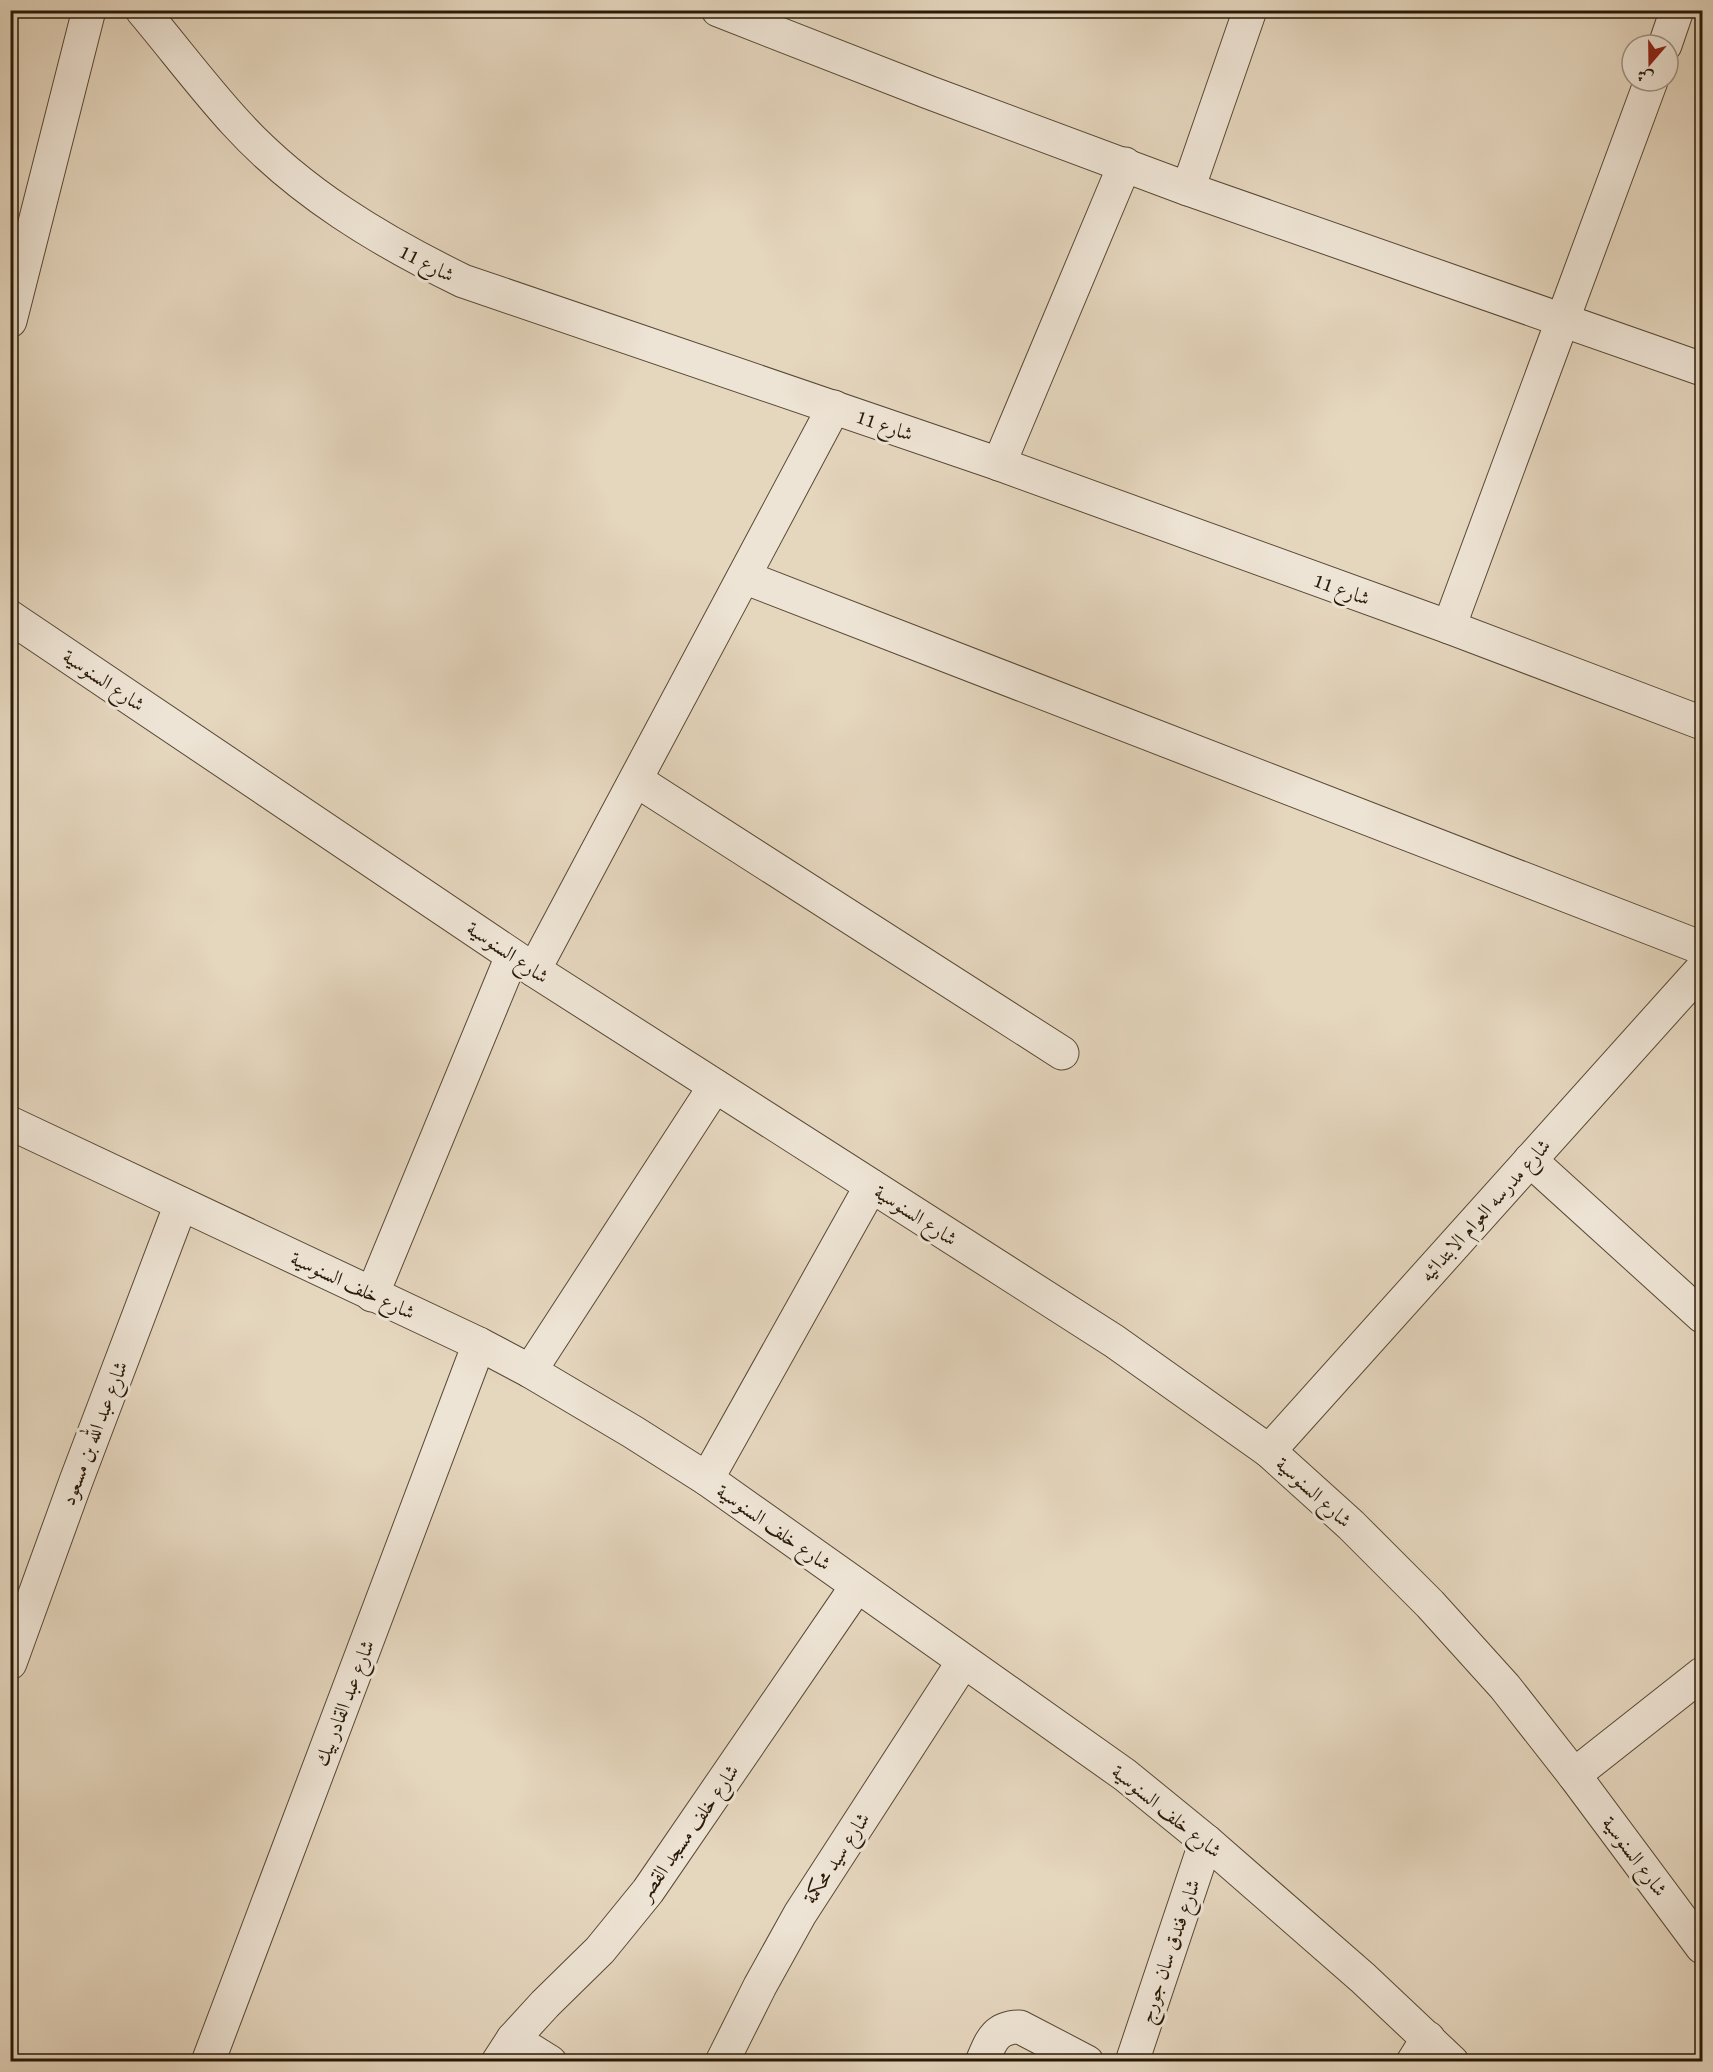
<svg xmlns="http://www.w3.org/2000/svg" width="1713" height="2072" viewBox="0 0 1713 2072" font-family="'Gentium Book Plus',Amiri,serif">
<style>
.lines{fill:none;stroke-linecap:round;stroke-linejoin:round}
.minor-casing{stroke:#584935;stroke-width:35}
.minor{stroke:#eee4d5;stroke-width:33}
.labels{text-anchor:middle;stroke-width:6;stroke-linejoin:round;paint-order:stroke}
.street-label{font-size:20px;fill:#291a07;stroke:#eee4d5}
</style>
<rect width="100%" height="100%" fill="#e5d6be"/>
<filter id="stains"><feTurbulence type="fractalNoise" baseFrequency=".00333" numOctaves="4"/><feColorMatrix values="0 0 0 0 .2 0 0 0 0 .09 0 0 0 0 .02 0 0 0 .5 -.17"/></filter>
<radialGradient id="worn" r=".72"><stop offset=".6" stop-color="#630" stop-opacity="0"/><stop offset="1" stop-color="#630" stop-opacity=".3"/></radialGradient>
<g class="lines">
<defs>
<g id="minor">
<path d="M 142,10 C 174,48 203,87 236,123 C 299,192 379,240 463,281 L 999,464 L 1449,627 L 1702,723"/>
<polyline points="718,10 928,92 1188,189 1250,10"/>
<polyline points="1665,45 1677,10"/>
<polyline points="1188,189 1702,369"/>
<polyline points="10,321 89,10"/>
<polyline points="999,464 1125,164"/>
<polyline points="744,577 1702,948"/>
<polyline points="10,617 534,970 1114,1341 1269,1451 1351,1525 1430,1604 1505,1687 1574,1775 1702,1947"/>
<polyline points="1449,627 1651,81"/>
<polyline points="636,780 1062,1053"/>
<polyline points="534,970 834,407"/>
<polyline points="10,1123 479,1344 530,1371 633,1432 707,1479 1125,1775 1206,1841 1363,1978 1452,2062"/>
<polyline points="1530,1160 1702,1316"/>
<polyline points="372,1295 512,956"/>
<polyline points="530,1371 715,1086"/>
<polyline points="1269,1451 1702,969"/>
<polyline points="707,1479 871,1186"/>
<polyline points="10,1663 76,1481 181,1204"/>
<polyline points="1574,1775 1702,1674"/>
<polyline points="513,2039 550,2062"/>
<polyline points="208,2062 479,1344"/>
<polyline points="498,2062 513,2039 545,2004 600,1950 648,1891 857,1586"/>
<polyline points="722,2062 760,1986 800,1914 963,1662"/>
<path d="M 982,2062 C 991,2041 995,2027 1020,2027 L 1087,2062"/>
<polyline points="1132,2062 1206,1841"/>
<polyline points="1413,2062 1428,2038"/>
</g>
</defs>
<use href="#minor" class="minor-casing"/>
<use href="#minor" class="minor"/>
</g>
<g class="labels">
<g class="street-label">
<text transform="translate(427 263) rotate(27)" y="7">شارع 11</text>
<text transform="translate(885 425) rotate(19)" y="7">شارع 11</text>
<text transform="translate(1342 589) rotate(20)" y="7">شارع 11</text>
<text transform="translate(104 680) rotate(34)" y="7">شارع السنوسية</text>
<text transform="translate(508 952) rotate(34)" y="7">شارع السنوسية</text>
<text transform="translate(1485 1210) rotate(-48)" y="7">شارع مدرسه العوام الابتدائيه</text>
<text transform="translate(916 1215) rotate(33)" y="7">شارع السنوسية</text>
<text transform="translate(353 1285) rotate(25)" y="7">شارع خلف السنوسية</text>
<text transform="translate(94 1433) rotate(-69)" y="7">شارع عبد الله بن مسعود</text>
<text transform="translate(1314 1492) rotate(42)" y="7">شارع السنوسية</text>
<text transform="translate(774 1527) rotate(35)" y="7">شارع خلف السنوسية</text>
<text transform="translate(344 1703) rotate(-69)" y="7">شارع عبد القادر بيك</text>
<text transform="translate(1167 1811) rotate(39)" y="7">شارع خلف السنوسية</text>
<text transform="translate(688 1832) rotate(-55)" y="7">شارع خلف مسجد القصر</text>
<text transform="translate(1635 1856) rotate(53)" y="7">شارع السنوسية</text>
<text transform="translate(836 1858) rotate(-57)" y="7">شارع سيد محكمة</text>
<text transform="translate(1169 1951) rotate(-71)" y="7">شارع فندق سان جورج</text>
</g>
</g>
<rect width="1713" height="2072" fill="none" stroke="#e5d6be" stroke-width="36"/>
<rect x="12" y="12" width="1689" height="2048" fill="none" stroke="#291a07" stroke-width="3"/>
<rect x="18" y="18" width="1677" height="2036" fill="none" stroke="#291a07" stroke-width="1.5"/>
<g transform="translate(1650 63) rotate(200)"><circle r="28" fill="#eee4d5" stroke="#9f9383" stroke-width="1.5"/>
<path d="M0-4.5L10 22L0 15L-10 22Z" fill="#8f2418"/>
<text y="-9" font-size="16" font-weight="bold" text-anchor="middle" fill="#291a07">ش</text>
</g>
<rect width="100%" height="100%" filter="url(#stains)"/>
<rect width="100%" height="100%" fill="url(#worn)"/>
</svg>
